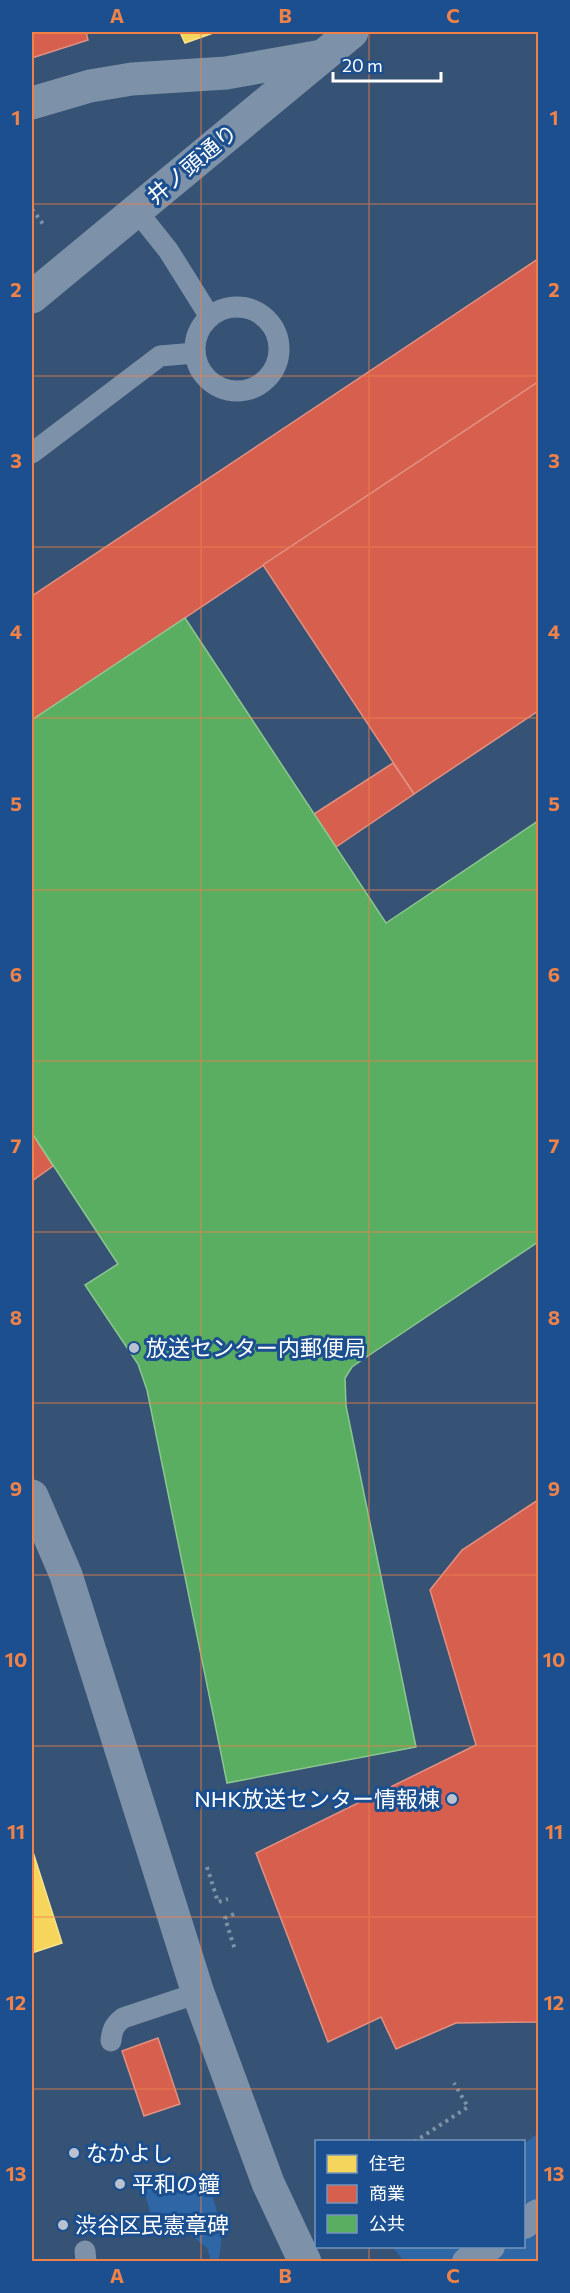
<svg xmlns="http://www.w3.org/2000/svg" width="570" height="2293" viewBox="0 0 570 2293" font-family="Commissioner,'Noto Sans JP',sans-serif">
<style>
.green{fill:#2f66a5}
.homes{fill:#f6d55c;stroke:#f9e28d;stroke-width:1.5}
.shops{fill:#d6604d;stroke:#e29082;stroke-width:1.5}
.public{fill:#5aae61;stroke:#8cc690;stroke-width:1.5}
.lines{fill:none;stroke-linecap:round;stroke-linejoin:round}
.path{stroke:#7d92a8;stroke-width:4;stroke-dasharray:3 4.5;stroke-linecap:butt}
.service{stroke:#7d92a8;stroke-width:21}
.pedestrian{stroke:#7d92a8;stroke-width:30}
.minor{stroke:#7d92a8;stroke-width:33}
.tertiary{stroke:#7d92a8;stroke-width:33}
.grid{fill:none;stroke:#ee8249;stroke-width:1.5;stroke-opacity:0.55}
.poi-dot{fill:#b9c2ce;stroke:#1b4f8f;stroke-width:2}
.labels{text-anchor:middle;stroke-width:6;stroke-linejoin:round;paint-order:stroke}
.street-label{font-size:22px;fill:#fff;stroke:#1b4f8f}
.poi-label{font-size:22px;fill:#fff;stroke:#1b4f8f;text-anchor:start}
.neatline{fill:none;stroke:#ee8249;stroke-width:2}
.grid-label{font-size:20px;text-anchor:middle;font-weight:bold;fill:#ee8249}
</style>
<rect width="100%" height="100%" fill="#365274"/>
<g class="green">
<polygon points="538,2133 538,2261 404,2261 392,2247 524,2246 524,2144"/>
<path d="M 207,2179 C 215,2206 227,2233 218,2261 L 211,2261 L 207,2248 L 188,2233 L 171,2229 L 156,2235 L 143,2186 L 169,2189 Z"/>
</g>
<g class="homes">
<polygon points="180,32 216,32 185,43"/>
<polygon points="32,1849 62,1943 32,1953"/>
</g>
<g class="shops">
<polygon points="32,32 86,32 88,40 32,58"/>
<polygon points="538,259 538,382 32,720 32,596"/>
<polygon points="538,382 538,711 414,794 263,565"/>
<polygon points="393,763 414,794 336,847 314,814"/>
<polygon points="32,1133 53,1166 32,1181"/>
<polygon points="538,1500 538,2022 456,2023 396,2049 381,2017 328,2042 256,1853 476,1745 430,1590 462,1550"/>
<polygon points="158,2038 180,2104 144,2116 122,2051"/>
</g>
<polygon class="public" points="185,618 386,923 538,821 538,1242 362,1360 352,1367 345,1378 346,1406 416,1747 227,1783 147,1390 138,1364 85,1285 118,1264 32,1133 32,720"/>
<g class="lines">
<g class="path">
<polyline points="32,209 43,224"/>
<polyline points="207,1867 218,1902 228,1899"/>
<polyline points="234,1914 225,1918 235,1950"/>
<polyline points="414,2142 468,2107 454,2083"/>
</g>
<g class="service">
<polyline points="136,210 168,250 210,317"/>
<circle cx="237" cy="349" r="42"/>
<polyline points="32,453 160,356 195,353"/>
<path d="M 111,2041 C 112,2030 114,2025 123,2018 L 198,1993"/>
<polyline points="85,2251 86,2262"/>
</g>
<g class="pedestrian">
<polyline points="524,2224 538,2214"/>
<polyline points="467,2262 490,2246"/>
</g>
<polyline class="minor" points="32,103 90,86 132,79 226,73 322,56"/>
<g class="tertiary">
<polyline points="32,297 352,32"/>
<polyline points="32,1496 66,1575 198,1993 268,2183 305,2262"/>
</g>
</g>
<path class="grid" d="M 201,32 L 201,2262M 369,32 L 369,2142M 32,204 L 538,204M 32,376 L 538,376M 32,547 L 538,547M 32,718 L 538,718M 32,890 L 538,890M 32,1061 L 538,1061M 32,1232 L 538,1232M 32,1403 L 538,1403M 32,1575 L 538,1575M 32,1746 L 538,1746M 32,1917 L 538,1917M 32,2089 L 538,2089M 369,2246 L 369,2262"/>
<g class="poi-dot">
<circle cx="134" cy="1348" r="6"/>
<circle cx="452" cy="1799" r="6"/>
<circle cx="74" cy="2153" r="6"/>
<circle cx="120" cy="2184" r="6"/>
<circle cx="63" cy="2225" r="6"/>
</g>
<g class="labels">
<g class="street-label">
<text transform="translate(192 164) rotate(-40)" y="8">井ノ頭通り</text>
</g>
<g class="poi-label">
<text x="146" y="1356">放送センター内郵便局</text>
<text x="440" y="1807" text-anchor="end">NHK放送センター情報棟</text>
<text x="86" y="2161">なかよし</text>
<text x="132" y="2192">平和の鐘</text>
<text x="75" y="2233">渋谷区民憲章碑</text>
</g>
</g>
<rect width="570" height="2293" fill="none" stroke="#1b4f8f" stroke-width="66"/>
<rect x="315" y="2140" width="210" height="108" fill="#1b4f8f" stroke="#7695bc" stroke-width="1.5"/>
<rect x="327" y="2155" width="30" height="18" fill="#f6d55c" stroke="#7695bc" stroke-width="1.5"/>
<text x="369" y="2170" font-size="18" fill="#ffffff">住宅</text>
<rect x="327" y="2185" width="30" height="18" fill="#d6604d" stroke="#7695bc" stroke-width="1.5"/>
<text x="369" y="2200" font-size="18" fill="#ffffff">商業</text>
<rect x="327" y="2215" width="30" height="18" fill="#5aae61" stroke="#7695bc" stroke-width="1.5"/>
<text x="369" y="2230" font-size="18" fill="#ffffff">公共</text>
<path d="M333 72v9h108v-9" fill="none" stroke="#ffffff" stroke-width="3"/>
<text x="342" y="72" font-size="18" fill="#ffffff" stroke="#1b4f8f" stroke-width="4.5" paint-order="stroke">20 m</text>
<rect x="33" y="33" width="504" height="2227" class="neatline"/>
<g class="grid-label">
<text x="117" y="23">A</text>
<text x="285" y="23">B</text>
<text x="453" y="23">C</text>
<text x="16" y="125">1</text>
<text x="554" y="125">1</text>
<text x="16" y="297">2</text>
<text x="554" y="297">2</text>
<text x="16" y="468">3</text>
<text x="554" y="468">3</text>
<text x="16" y="639">4</text>
<text x="554" y="639">4</text>
<text x="16" y="811">5</text>
<text x="554" y="811">5</text>
<text x="16" y="982">6</text>
<text x="554" y="982">6</text>
<text x="16" y="1153">7</text>
<text x="554" y="1153">7</text>
<text x="16" y="1325">8</text>
<text x="554" y="1325">8</text>
<text x="16" y="1496">9</text>
<text x="554" y="1496">9</text>
<text x="16" y="1667">10</text>
<text x="554" y="1667">10</text>
<text x="16" y="1839">11</text>
<text x="554" y="1839">11</text>
<text x="16" y="2010">12</text>
<text x="554" y="2010">12</text>
<text x="16" y="2181">13</text>
<text x="554" y="2181">13</text>
<text x="117" y="2283">A</text>
<text x="285" y="2283">B</text>
<text x="453" y="2283">C</text>
</g>
</svg>
